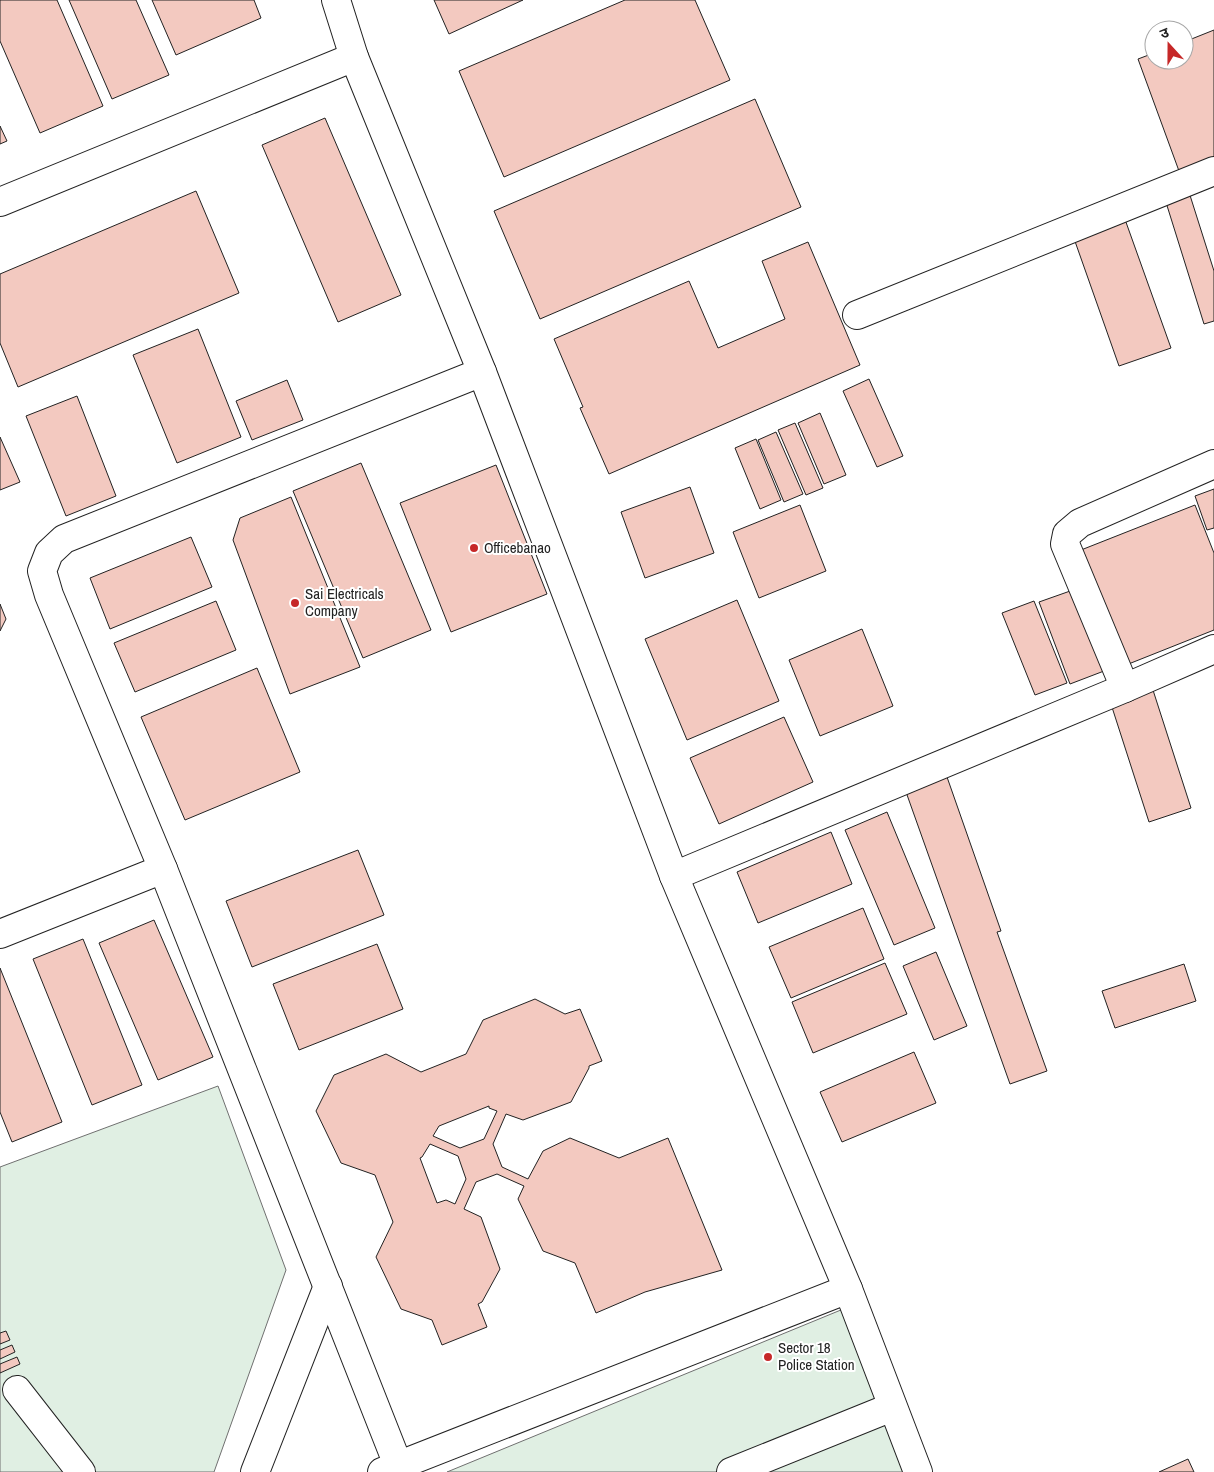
<svg xmlns="http://www.w3.org/2000/svg" width="1214" height="1472" viewBox="0 0 1214 1472" font-family="'Archivo Narrow','Noto Sans Devanagari',sans-serif">
<style>
.green{fill:#e0efe3;stroke:#6f6f6f}
.building{fill:#f3c9c0;stroke:#222;fill-rule:evenodd}
.lines{fill:none;stroke-linecap:round;stroke-linejoin:round}
.minor-casing{stroke:#222;stroke-width:30}
.minor{stroke:#fff;stroke-width:28}
.poi-dot{fill:#c62828;stroke:#fff;stroke-width:2}
.labels{text-anchor:middle;stroke-width:4;stroke-linejoin:round;paint-order:stroke}
.poi-label{font-size:15px;fill:#222;stroke:#fff;text-anchor:start}
</style>
<rect width="100%" height="100%" fill="#fff"/>
<g class="green">
<polygon points="218,1086 286,1270 214,1472 0,1472 0,1167"/>
<polygon points="853,1305 921,1472 447,1472"/>
</g>
<g class="building">
<polygon points="0,0 57,0 103,106 40,133 0,41"/>
<polygon points="69,0 136,0 169,75 112,99"/>
<polygon points="152,0 254,0 261,18 176,55"/>
<polygon points="434,0 523,0 449,34"/>
<polygon points="625,0 695,0 730,80 504,177 459,71"/>
<polygon points="1214,30 1214,158 1179,171 1138,59 1154,53 1154,60 1184,60 1184,42"/>
<polygon points="755,99 801,207 540,319 494,211"/>
<polygon points="325,118 401,295 338,322 262,145"/>
<polygon points="0,126 7,141 0,144"/>
<polygon points="1188,189 1214,271 1214,321 1204,324 1164,196"/>
<polygon points="196,191 239,293 18,387 0,343 0,274"/>
<polygon points="1122,211 1171,348 1119,366 1071,230"/>
<polygon points="808,242 860,365 609,474 580,408 583,407 554,339 689,281 718,348 785,319 762,261"/>
<polygon points="198,329 241,437 177,463 133,355"/>
<polygon points="869,379 903,456 877,467 843,391"/>
<polygon points="287,380 303,420 252,440 236,401"/>
<polygon points="77,396 116,496 66,516 26,416"/>
<polygon points="820,413 846,475 824,484 798,423"/>
<polygon points="795,423 823,488 806,495 778,430"/>
<polygon points="776,432 803,494 784,502 758,440"/>
<polygon points="0,437 20,482 0,490"/>
<polygon points="756,439 781,500 760,509 735,448"/>
<polygon points="361,463 431,630 363,658 293,491"/>
<polygon points="496,465 547,594 451,632 400,503"/>
<polygon points="690,487 714,553 645,578 621,512"/>
<polygon points="1214,489 1214,528 1207,530 1195,496"/>
<polygon points="291,497 360,667 290,694 233,540 240,518"/>
<polygon points="800,505 826,571 759,598 733,532"/>
<polygon points="1195,505 1214,553 1214,630 1126,665 1081,550"/>
<polygon points="191,537 212,587 110,629 90,578"/>
<polygon points="1073,590 1104,671 1070,684 1039,602"/>
<polygon points="737,600 779,701 687,740 645,639"/>
<polygon points="216,601 236,650 135,692 114,643"/>
<polygon points="1034,601 1067,683 1035,695 1002,613"/>
<polygon points="0,604 6,619 0,631"/>
<polygon points="862,629 893,706 820,736 789,660"/>
<polygon points="257,668 300,772 185,820 141,717"/>
<polygon points="1152,687 1191,808 1149,822 1110,701"/>
<polygon points="784,717 813,782 719,824 690,758"/>
<polygon points="947,777 1001,931 997,932 1047,1071 1010,1084 906,792"/>
<polygon points="887,812 935,928 894,945 845,830"/>
<polygon points="831,832 852,884 758,923 737,872"/>
<polygon points="358,850 384,915 252,967 226,901"/>
<polygon points="863,908 884,959 791,998 769,947"/>
<polygon points="154,920 213,1057 158,1080 99,943"/>
<polygon points="83,939 142,1085 92,1105 33,959"/>
<polygon points="377,944 403,1009 299,1050 273,984"/>
<polygon points="936,952 967,1026 934,1040 903,966"/>
<polygon points="885,963 907,1014 813,1053 792,1002"/>
<polygon points="1184,964 1196,1001 1115,1028 1102,991"/>
<polygon points="0,968 62,1122 12,1142 0,1112"/>
<path d="M 535,999 L 565,1014 L 580,1009 L 602,1061 L 589,1066 L 589,1068 L 571,1102 L 523,1120 L 506,1114 L 493,1144 L 502,1167 L 528,1179 L 543,1151 L 570,1138 L 619,1158 L 668,1138 L 722,1270 L 645,1292 L 596,1313 L 575,1263 L 543,1251 L 518,1199 L 524,1186 L 497,1174 L 476,1182 L 464,1209 L 481,1217 L 500,1269 L 482,1302 L 478,1304 L 487,1327 L 442,1345 L 432,1320 L 401,1309 L 376,1257 L 393,1222 L 375,1175 L 341,1163 L 316,1111 L 334,1075 L 386,1054 L 421,1072 L 466,1054 L 483,1020 ZM 489,1106 L 489,1108 L 497,1111 L 484,1139 L 460,1148 L 433,1136 L 439,1126 ZM 430,1144 L 458,1156 L 466,1179 L 455,1204 L 446,1200 L 437,1203 L 420,1158 L 422,1157 Z"/>
<polygon points="914,1052 936,1103 842,1142 820,1092"/>
<polygon points="6,1331 10,1340 0,1344 0,1333"/>
<polygon points="12,1345 15,1352 0,1359 0,1350"/>
<polygon points="17,1357 20,1364 0,1373 0,1364"/>
<polygon points="1188,1459 1194,1472 1159,1472"/>
</g>
<g class="lines">
<defs>
<g id="minor">
<polyline points="336,0 354,57 482,372 674,876 848,1289 918,1472"/>
<polyline points="0,202 354,57"/>
<polyline points="857,315 1214,171"/>
<polyline points="1125,688 1065,544 1067,534 1080,523 1214,464"/>
<polyline points="674,876 1125,688 1214,649"/>
<polyline points="0,934 163,869"/>
<polyline points="17,1390 81,1472"/>
<polyline points="398,1465 163,869 49,595 42,571 49,553 64,539 482,372"/>
<polyline points="255,1472 328,1286"/>
<polyline points="382,1472 848,1289"/>
<polyline points="731,1472 892,1407"/>
</g>
</defs>
<use href="#minor" class="minor-casing"/>
<use href="#minor" class="minor"/>
</g>
<g class="poi-dot">
<circle cx="474" cy="548" r="5"/>
<circle cx="295" cy="603" r="5"/>
<circle cx="768" cy="1357" r="5"/>
</g>
<g class="labels">
<g class="poi-label">
<text x="484" y="553">Officebanao</text>
<text x="305" y="599">Sai Electricals<tspan x="305" dy="17">Company</tspan></text>
<text x="778" y="1353">Sector 18<tspan x="778" dy="17">Police Station</tspan></text>
</g>
</g>
<g transform="translate(1169 45) rotate(339)"><circle r="24" fill="#ffffff" stroke="#a7a7a7"/>
<path d="M0-4L9 19L0 12L-9 19Z" fill="#c62828"/>
<text y="-8" font-size="14" font-weight="bold" text-anchor="middle" fill="#222222">उ</text>
</g>
</svg>
